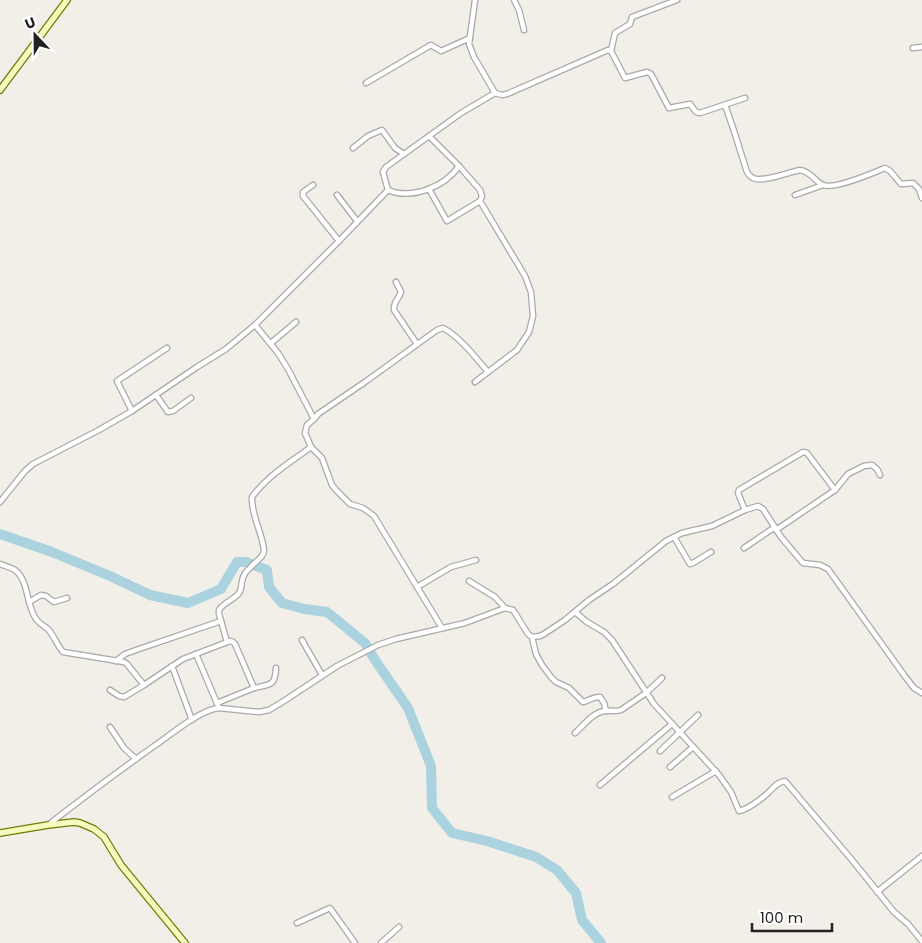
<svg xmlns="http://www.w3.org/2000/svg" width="922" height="943" viewBox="0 0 922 943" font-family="Poppins,sans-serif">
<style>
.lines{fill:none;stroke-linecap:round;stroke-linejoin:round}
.river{stroke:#aad3df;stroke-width:10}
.street-casing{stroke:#a9a9a9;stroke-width:7}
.secondary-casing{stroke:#707d05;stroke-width:8}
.street{stroke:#fff;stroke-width:4.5}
.secondary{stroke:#f7fabf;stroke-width:5.5}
</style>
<rect width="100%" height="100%" fill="#f2efe9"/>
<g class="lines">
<polyline class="river" points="0,534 52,552 110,576 150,595 188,603 221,589 237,562 246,562 267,570 269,587 282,603 304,609 327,612 365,643 375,660 408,708 431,766 432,808 452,833 487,841 536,857 557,870 576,893 582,920 601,943"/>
<defs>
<g id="street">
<polyline points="475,0 469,44 474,57 495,93"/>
<polyline points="514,0 519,10 524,30"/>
<polyline points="913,48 922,47"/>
<polyline points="611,51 615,33 630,24 632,17 677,0"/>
<polyline points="366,83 431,45 441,51 470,38"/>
<path d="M 725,105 L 734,131 L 746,169 C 747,173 749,176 753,178 C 762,183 789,172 800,170 C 812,172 814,181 823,185 C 834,190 873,173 885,168 L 890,171 L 901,184 L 913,183 L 919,189 L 922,198"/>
<polyline points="353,148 368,136 382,130 395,148 404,154"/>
<polyline points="313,185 303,192 303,196 339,241"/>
<polyline points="429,189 447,221 480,201 482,196 480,190 459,166 429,136"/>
<path d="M 388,190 C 411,200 445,187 459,166"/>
<polyline points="337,195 357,221"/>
<polyline points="795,195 823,185"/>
<path d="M 396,282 L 401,292 C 399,299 393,302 394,310 L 417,344"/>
<polyline points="255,325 278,353 288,369 314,419 307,425 305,433 311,447 322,458 332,485 336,490 350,504 363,508 374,516 442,628"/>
<polyline points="271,343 296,322"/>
<polyline points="475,382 488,372"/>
<polyline points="156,395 168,412 173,411 191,398"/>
<polyline points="132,411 117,381 167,348"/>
<path d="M 314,419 L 318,414 L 365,382 L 437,330 L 443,328 C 460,337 476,358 488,372 L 517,350 L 529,332 L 533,316 L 531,292 L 525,276 L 480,201"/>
<polyline points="0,502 25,471 33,464 99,430 132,411 197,367 226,349 255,325 339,241 388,190 383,172 386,167 461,113 495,93 502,95 507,94 608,50 611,51 625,78 647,72 651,74 669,108 690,104 696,112 700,113 745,98"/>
<polyline points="745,510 738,493 739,490 803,452 807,453 835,490"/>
<polyline points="776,530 835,490 848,474 864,466 872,465 877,469 880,475"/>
<polyline points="674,537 690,564 693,563 711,552"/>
<polyline points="744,548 775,527"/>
<path d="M 0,564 C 5,566 10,567 15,570 C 29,581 26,605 36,619 C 39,623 44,626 48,629 C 54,636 57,645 63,652 L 124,662 L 127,664 L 144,685 L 183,659 L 230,641 L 233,642 L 235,644 L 254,688 C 271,684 275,686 276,668"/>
<polyline points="469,581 495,597 505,608"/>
<polyline points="417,587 451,567 476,560"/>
<polyline points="29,602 41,595 46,596 54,602 67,598"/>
<path d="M 575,612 L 587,622 L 604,632 L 612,640 L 654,704 L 719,775 L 731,792 L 739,811 C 749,809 760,800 768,793 C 773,788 777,782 785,781 L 852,860 L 894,912 L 908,924 L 922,941"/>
<path d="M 532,637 L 536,654 L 542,665 L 551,677 L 556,682 L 569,688 L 583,702 C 589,701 594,696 600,697 L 604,703 L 606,711"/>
<polyline points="302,640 322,675"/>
<path d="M 227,642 L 219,614 L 219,610 C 224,602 234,600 239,593 C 242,589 241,585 242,581 C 243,576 246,571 250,568 C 254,562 264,558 264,550 C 262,532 251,515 252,497 C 267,476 291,462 311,447"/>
<polyline points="196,654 219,708"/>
<polyline points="116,661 125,654 139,649 221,621"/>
<polyline points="172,666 192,720"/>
<polyline points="110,690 119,696 124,697 144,685"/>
<polyline points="217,703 254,688"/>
<polyline points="110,727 124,748 136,759"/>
<path d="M 575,733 C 583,726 593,712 605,711 C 611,710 616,712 621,710 L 646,693 L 662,678"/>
<polyline points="660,751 698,715"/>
<polyline points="670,767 693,747"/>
<polyline points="600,785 672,724"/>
<polyline points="672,797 716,771"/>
<path d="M 48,825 C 84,797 120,770 157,744 C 173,733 200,710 219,708 L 259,712 L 269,710 L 284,701 L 337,666 L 378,645 L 396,639 L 465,623 L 505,608 L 513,610 L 515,613 L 528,634 L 532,637 L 540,636 L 544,634 L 565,620 L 589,600 L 613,584 L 666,541 L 682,533 L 712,526 L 745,510 L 758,506 L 763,509 L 781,537 L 803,563 L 820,565 L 828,569 L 904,675 L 914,688 L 922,693"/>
<polyline points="877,892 922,856"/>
<polyline points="297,923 330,908 355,943"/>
<polyline points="381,943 399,927"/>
</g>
<g id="secondary">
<polyline points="0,90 67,0"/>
<polyline points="0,833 48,825 74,822 80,823 94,829 104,837 121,865 185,943"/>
</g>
</defs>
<use href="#street" class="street-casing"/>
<use href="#secondary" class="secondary-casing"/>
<use href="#street" class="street"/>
<use href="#secondary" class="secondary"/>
</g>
<g transform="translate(35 35) rotate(338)" stroke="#ffffff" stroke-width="4" paint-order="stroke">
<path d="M0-4L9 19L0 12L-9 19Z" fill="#222222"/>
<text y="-8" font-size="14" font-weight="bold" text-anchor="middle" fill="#222222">U</text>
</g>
<path d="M752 923v8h80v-8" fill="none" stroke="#222222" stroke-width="2.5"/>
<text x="760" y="923" font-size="15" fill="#222222" stroke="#ffffff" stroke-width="4" paint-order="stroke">100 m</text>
</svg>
